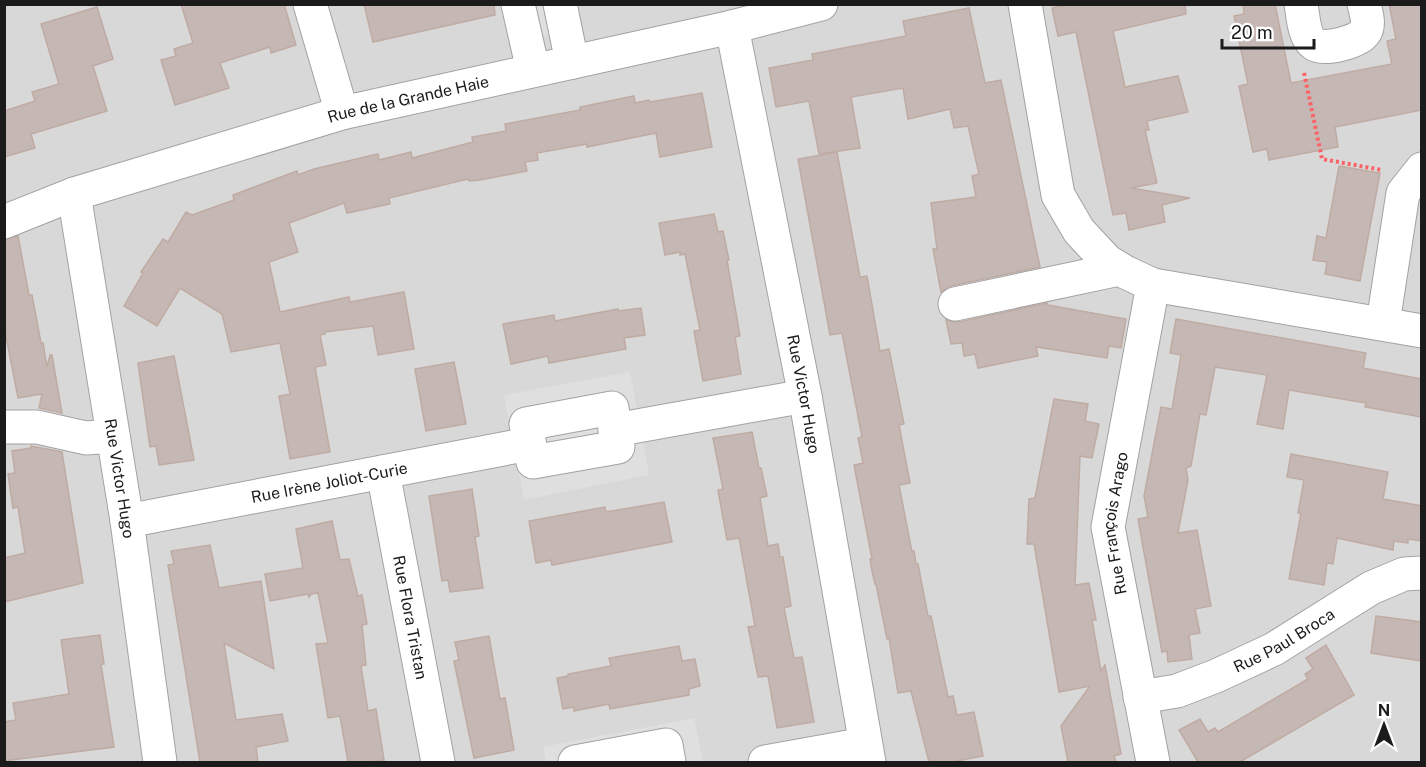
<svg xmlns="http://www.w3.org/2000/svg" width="1426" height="767" viewBox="0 0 1426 767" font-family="'Public Sans',sans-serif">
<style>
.residential{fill:#d9d8d8}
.parking{fill:#dfdfdf}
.building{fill:#c5b8b4;stroke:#bfaba2;stroke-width:1.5}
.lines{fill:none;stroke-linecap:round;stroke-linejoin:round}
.minor-casing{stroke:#a2a2a2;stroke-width:35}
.path{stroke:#fd6267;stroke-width:4;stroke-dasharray:3 3;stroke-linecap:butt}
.minor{stroke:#fff;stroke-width:33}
.labels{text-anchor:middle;stroke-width:5;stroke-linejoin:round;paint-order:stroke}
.street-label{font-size:16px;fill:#1b1b1b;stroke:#fff}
</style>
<rect width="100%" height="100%" fill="#ede7e0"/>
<rect class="residential" x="5" y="5" width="1416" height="757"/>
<g class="parking">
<polygon points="518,5 549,5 555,33 527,39"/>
<polygon points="630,372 649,475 524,500 504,395"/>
<polygon points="694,718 703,762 546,762 543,747"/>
</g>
<g class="building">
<polygon points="181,4 284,4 296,45 271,53 270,47 220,63 229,88 175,105 161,60 176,56 174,49 193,43"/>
<polygon points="364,4 494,4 495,15 373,42"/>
<polygon points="1071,4 1185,4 1186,14 1113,31 1125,87 1178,76 1188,112 1147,121 1149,130 1145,130 1157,183 1131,188 1190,198 1162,205 1165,222 1129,230 1126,213 1113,215 1076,32 1058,36 1052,8"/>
<polygon points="1243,4 1275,4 1291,83 1392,64 1387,41 1396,39 1389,4 1422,4 1422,110 1335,127 1338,147 1269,160 1267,149 1253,152 1239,86 1248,84 1234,16 1244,14"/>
<polygon points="97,7 113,59 93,66 107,111 31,134 35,148 4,157 4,111 35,101 32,92 59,84 41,24"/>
<polygon points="969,8 985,83 1001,80 1040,267 951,286 941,292 933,249 937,249 931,203 976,197 972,176 979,174 968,126 954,128 950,109 908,119 903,88 851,97 860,148 819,154 809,101 776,107 769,68 813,60 812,54 906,36 903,21"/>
<polygon points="702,93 712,147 660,157 656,133 587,147 587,144 537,153 538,160 525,162 527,171 480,180 469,181 468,179 389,198 390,204 347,213 344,203 289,223 298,252 269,262 280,312 349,297 350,302 404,292 414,349 378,355 373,326 325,332 325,334 320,335 326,365 315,367 330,452 290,459 279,396 290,394 280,343 231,352 222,314 180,288 157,326 124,306 143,273 141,272 163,239 168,242 186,212 192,215 234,200 233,195 297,171 298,175 314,169 378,154 379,160 411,152 412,158 473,142 472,137 506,131 505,124 580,110 580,107 634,96 635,103 649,100 650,102"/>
<polygon points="837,152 860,277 867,276 880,351 889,349 904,424 899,425 910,483 899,485 912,552 914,551 916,564 918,564 928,616 931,616 948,697 953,696 957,715 974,712 983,756 952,762 929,762 911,691 898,693 889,638 887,639 876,584 875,584 872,571 870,559 872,559 854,465 863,463 858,438 862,437 842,333 830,335 798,159"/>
<polygon points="1339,166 1380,173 1360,281 1325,274 1327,262 1313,260 1317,236 1326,238"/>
<polygon points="714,214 718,232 723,231 729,260 727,260 740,336 735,337 741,374 703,381 694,331 700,330 685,254 680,255 680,252 665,255 659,223"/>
<polygon points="18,236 29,295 32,295 41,343 43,343 47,367 50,355 52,355 62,413 39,408 42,394 18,398 4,326 4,240"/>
<polygon points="1047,303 1048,305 1126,319 1121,348 1109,346 1107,358 1036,347 1038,356 978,368 975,354 964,356 962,343 951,344 946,320 959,322"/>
<polygon points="641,308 645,335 624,338 626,349 549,363 548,356 511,364 503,324 554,315 555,321 618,309 618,311"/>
<polygon points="1176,319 1366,353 1363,368 1422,379 1422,417 1365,407 1366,403 1289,390 1283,429 1257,424 1267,375 1215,367 1206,415 1200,414 1191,466 1186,468 1188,480 1178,533 1197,530 1211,606 1195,609 1200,633 1189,635 1192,659 1168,662 1167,651 1162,652 1138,519 1148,517 1144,496 1161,407 1172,409 1181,355 1170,353"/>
<polygon points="174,356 194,460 159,465 156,446 150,447 138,363"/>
<polygon points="454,362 466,424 426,431 415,369"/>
<polygon points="1054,399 1088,404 1085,421 1099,424 1092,458 1080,456 1075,585 1089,583 1096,620 1092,620 1101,671 1105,665 1121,754 1114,756 1116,762 1068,762 1061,726 1090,686 1059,692 1034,544 1027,544 1029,499 1035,498"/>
<polygon points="752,432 759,468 761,468 767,496 760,498 768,546 778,544 780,557 783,557 791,606 784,608 794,658 802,657 814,722 777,728 768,676 758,677 748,627 755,626 739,538 727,540 718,490 723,489 713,438"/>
<polygon points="31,446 62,452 83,583 4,602 4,558 25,553 18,507 13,508 8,474 15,473 12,451 31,448"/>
<polygon points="1291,454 1388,472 1383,499 1422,506 1422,541 1408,539 1408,543 1394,541 1393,550 1337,538 1333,564 1327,563 1324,585 1289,579 1301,513 1298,513 1304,480 1287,477"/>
<polygon points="472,489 479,536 475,537 483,588 450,592 448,580 442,581 429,496"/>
<polygon points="664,502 672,542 552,565 551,560 536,563 529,521 605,507 606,512"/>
<polygon points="332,521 340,560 349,559 358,596 362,595 367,624 362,625 366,665 361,666 368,711 376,709 384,760 369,762 348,762 340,716 328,718 316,644 328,643 318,593 311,594 309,597 308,594 270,601 265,574 303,568 296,529"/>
<polygon points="210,545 219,588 261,581 274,669 224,643 236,720 282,714 288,741 256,747 258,762 200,762 168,565 174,564 171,551"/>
<polygon points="1376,616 1422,622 1422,661 1371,653"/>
<polygon points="100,635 104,664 101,664 114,747 4,761 4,722 16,720 13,703 69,694 61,640"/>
<polygon points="489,636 500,699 505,698 514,750 474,758 454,661 459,660 455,642"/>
<polygon points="1326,645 1354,695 1240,762 1198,762 1179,730 1200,719 1208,732 1215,728 1218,732 1308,679 1305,674 1313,669 1306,658"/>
<polygon points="679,646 682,661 695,659 700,686 689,689 689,695 610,709 609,704 574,711 574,707 563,709 557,678 568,676 568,674 611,666 609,658"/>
</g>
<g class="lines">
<defs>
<g id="minor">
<polyline points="310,4 342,113"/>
<polyline points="518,4 533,70"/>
<polyline points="560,4 572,62"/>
<polyline points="1025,4 1058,195 1079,231 1107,261 1125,272 1153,285 1422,331"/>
<path d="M 1301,4 C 1303,16 1304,37 1314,44 C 1323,51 1359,42 1365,32 C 1370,24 1366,13 1364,4"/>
<path id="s1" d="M 732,27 L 805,396 L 869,762"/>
<path id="s2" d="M 74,194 L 127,521 L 160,762"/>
<path id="s3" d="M 4,222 L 74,194 L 342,113 L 732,27 L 821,4"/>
<polyline points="955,304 1119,269"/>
<polyline points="1383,323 1403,193 1422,169"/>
<polygon points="612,408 618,447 533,462 526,424"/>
<polyline points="4,427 37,427 86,438 113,436"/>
<polyline points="615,430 805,396"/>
<path id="s4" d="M 383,472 L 438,762"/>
<path id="s5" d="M 127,521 L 529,444"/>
<path id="s6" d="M 1140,697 L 1177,691 L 1216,676 L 1274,649 L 1371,588 L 1404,574 L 1422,573"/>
<polyline points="575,762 666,745 669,762"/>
<polyline points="765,762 865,744"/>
<path id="s7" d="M 1153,762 L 1108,527 L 1153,285"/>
</g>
</defs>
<use href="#minor" class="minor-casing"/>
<polyline class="path" points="1304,73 1322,159 1382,170"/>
<use href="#minor" class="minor"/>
</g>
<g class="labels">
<g class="street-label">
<text dy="6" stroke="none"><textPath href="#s3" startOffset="423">Rue de la Grande Haie</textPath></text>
<text dy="6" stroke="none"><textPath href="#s1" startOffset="374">Rue Victor Hugo</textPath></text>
<text dy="6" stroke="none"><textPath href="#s2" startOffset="288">Rue Victor Hugo</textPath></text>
<text dy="6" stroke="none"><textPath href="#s5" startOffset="206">Rue Irène Joliot-Curie</textPath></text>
<text dy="6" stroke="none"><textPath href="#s7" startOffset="243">Rue François Arago</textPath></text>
<text dy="6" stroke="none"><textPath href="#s4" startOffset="148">Rue Flora Tristan</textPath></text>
<text dy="6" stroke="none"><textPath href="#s6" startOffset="156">Rue Paul Broca</textPath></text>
</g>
</g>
<rect width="1426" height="767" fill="none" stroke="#1b1b1b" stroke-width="12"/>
<g transform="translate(1384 725)" stroke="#ffffff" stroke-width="4.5" paint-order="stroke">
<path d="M0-4.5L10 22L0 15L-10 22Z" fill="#1b1b1b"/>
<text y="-9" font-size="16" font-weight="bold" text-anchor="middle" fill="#1b1b1b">N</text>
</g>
<path d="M1222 39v9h92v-9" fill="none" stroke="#1b1b1b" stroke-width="3"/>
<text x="1231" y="39" font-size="18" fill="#1b1b1b" stroke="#ffffff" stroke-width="4.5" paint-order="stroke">20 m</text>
</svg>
